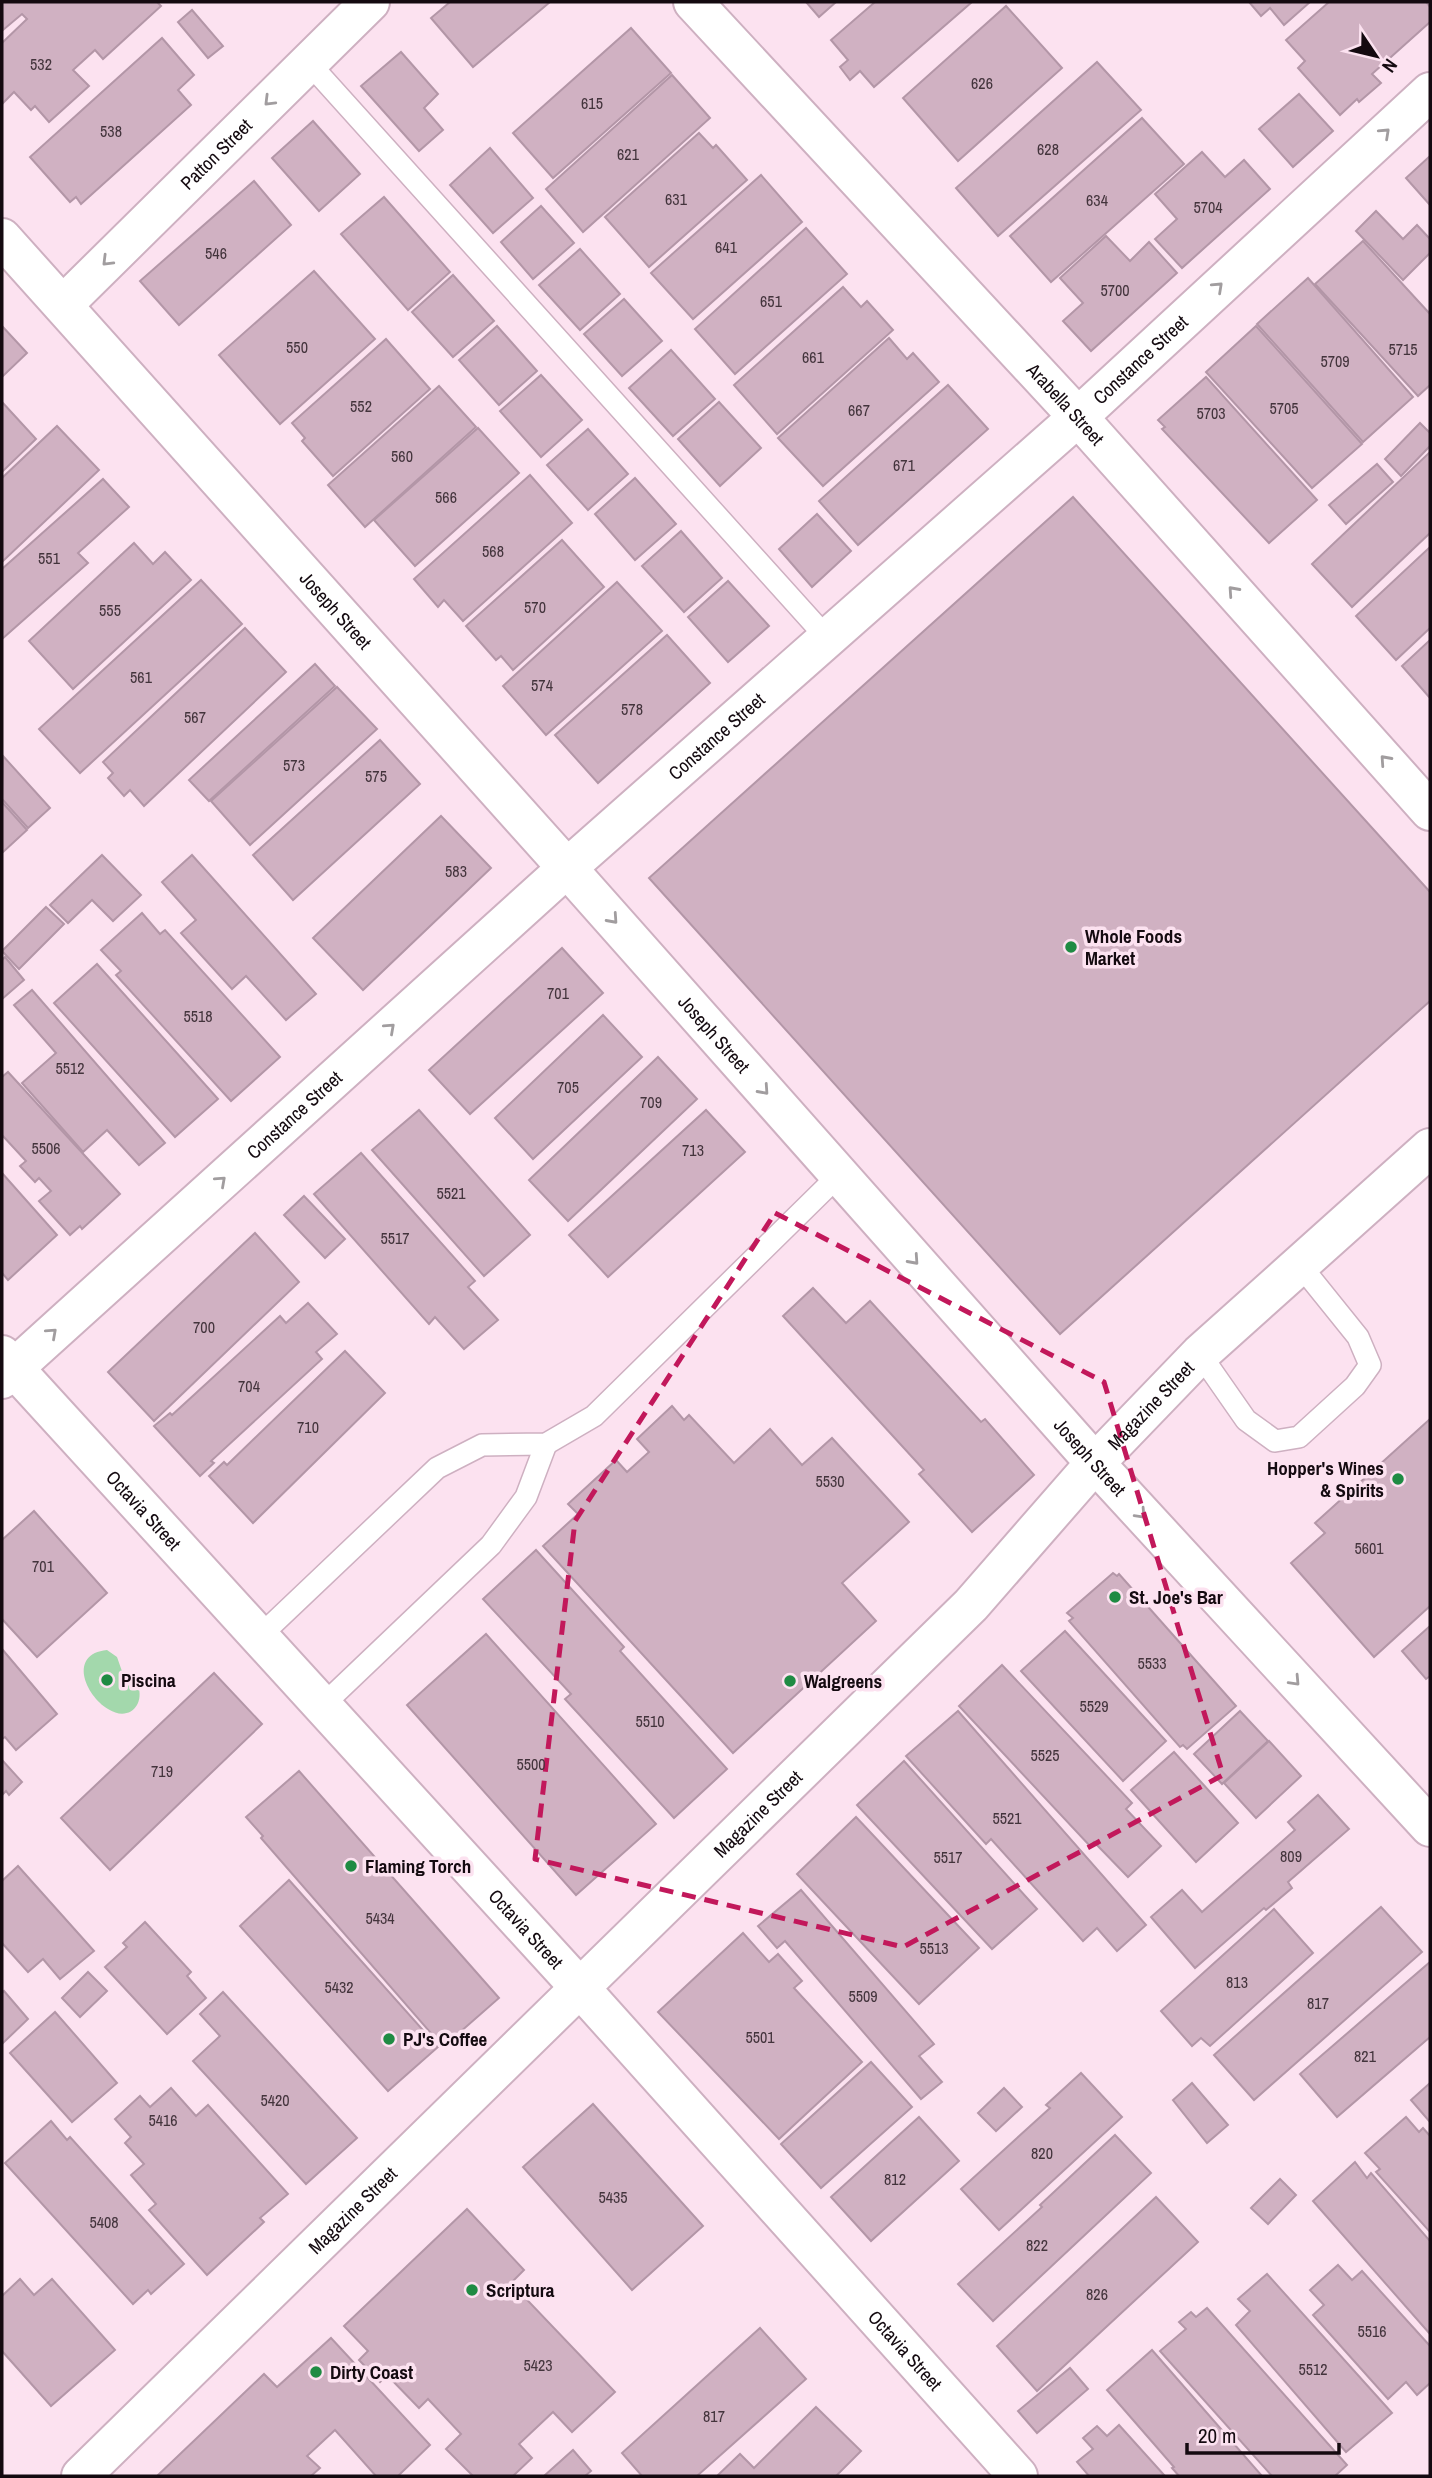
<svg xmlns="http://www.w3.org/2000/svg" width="1432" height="2478" viewBox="0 0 1432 2478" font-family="'Archivo Narrow',sans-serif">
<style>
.water{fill:#a3d8ac}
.building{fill:#d0b1c2;stroke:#b396a7;stroke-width:2}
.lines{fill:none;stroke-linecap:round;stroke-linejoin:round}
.lane-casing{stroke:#ceb0c1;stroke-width:24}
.street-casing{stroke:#ceb0c1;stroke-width:42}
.secondary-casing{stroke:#ceb0c1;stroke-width:42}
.lane{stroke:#fff;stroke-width:21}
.street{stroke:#fff;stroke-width:38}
.secondary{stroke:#fff;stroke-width:38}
.oneway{stroke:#a19d9f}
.marked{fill:none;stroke:#c2185b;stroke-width:5;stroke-dasharray:14 9;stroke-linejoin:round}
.poi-dot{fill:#1f8b43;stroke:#fce2f0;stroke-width:2.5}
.labels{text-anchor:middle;stroke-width:7;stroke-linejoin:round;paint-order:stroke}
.number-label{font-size:16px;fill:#43343c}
.street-label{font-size:19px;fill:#140a10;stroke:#fce2f0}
.poi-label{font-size:19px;font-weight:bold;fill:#140a10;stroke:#fce2f0;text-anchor:start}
</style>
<rect width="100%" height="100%" fill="#fce2f0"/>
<path class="water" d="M 107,1650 L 117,1657 L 124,1677 L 138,1685 C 145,1706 128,1722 108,1709 C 85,1695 68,1654 107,1650 Z"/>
<g class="building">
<polygon points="2,2 157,2 161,6 103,59 95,50 73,70 89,86 49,122 35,106 31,110 14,92 2,104 2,43 27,19 22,14 3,30"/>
<polygon points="450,2 550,2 473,67 431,18"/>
<polygon points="806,2 836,2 819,17"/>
<polygon points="875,2 972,2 874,87 860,71 850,80 840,67 848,60 831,40"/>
<polygon points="1249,2 1310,2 1284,25 1270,8 1261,16"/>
<polygon points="1329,2 1426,2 1430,7 1430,22 1372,74 1381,83 1359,102 1357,99 1340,115 1298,68 1305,61 1286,40"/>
<polygon points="1006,6 1062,68 958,161 903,98"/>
<polygon points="192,10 223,46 208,58 178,22"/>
<polygon points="631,28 671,73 553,178 513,133"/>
<polygon points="162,38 194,75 178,90 191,105 81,204 76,197 70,202 30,157"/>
<polygon points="401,52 438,94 424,108 443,130 419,151 361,86"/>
<polygon points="1097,62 1141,110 998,236 956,188"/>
<polygon points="672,75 710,118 583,232 546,189"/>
<polygon points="1299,94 1333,131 1293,167 1259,129"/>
<polygon points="1142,118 1184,164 1051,282 1010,236"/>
<polygon points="313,121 360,174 319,211 272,158"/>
<polygon points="699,133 713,148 716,145 747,180 649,267 605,217"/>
<polygon points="490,148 533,198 493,233 450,185"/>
<polygon points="1202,152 1225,177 1244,160 1270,189 1182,268 1155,239 1177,219 1155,194"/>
<polygon points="1430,156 1430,205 1406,178"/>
<polygon points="761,175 802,222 693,319 651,273"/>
<polygon points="254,181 291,225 179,325 140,281"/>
<polygon points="384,197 450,272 408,310 341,234"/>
<polygon points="541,206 574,243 533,279 501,242"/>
<polygon points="1376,211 1403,239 1417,225 1430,239 1430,253 1403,280 1356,231"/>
<polygon points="806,228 847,274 735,374 695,329"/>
<polygon points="1106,236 1130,261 1149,242 1177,273 1091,351 1063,321 1083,303 1060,278"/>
<polygon points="1363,241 1430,314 1430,385 1418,396 1315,284"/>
<polygon points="580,249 620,294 580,330 539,285"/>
<polygon points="314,271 375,339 280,424 219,355"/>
<polygon points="453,275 494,321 453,357 412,312"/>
<polygon points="1308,278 1413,397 1363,442 1257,324"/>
<polygon points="843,287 861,307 867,301 893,330 777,434 734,385"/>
<polygon points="624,299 662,341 622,376 584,334"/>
<polygon points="2,326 27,353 2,377"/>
<polygon points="497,326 537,371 499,405 459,360"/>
<polygon points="1256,326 1362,444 1312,488 1206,372"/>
<polygon points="889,338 907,359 913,353 939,382 823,486 778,438"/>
<polygon points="386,339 430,389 333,476 302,441 305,438 292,423"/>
<polygon points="671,350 715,399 673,436 629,388"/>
<polygon points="541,375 582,420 541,457 500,411"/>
<polygon points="1206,377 1317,500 1269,543 1162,429 1165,427 1158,420"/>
<polygon points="948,385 988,429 858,545 819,501"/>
<polygon points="439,386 476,427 365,527 328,485"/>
<polygon points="2,402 36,439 2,472"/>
<polygon points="719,402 761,448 720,486 678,439"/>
<polygon points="1420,423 1430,433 1430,446 1401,476 1385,459"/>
<polygon points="57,426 99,470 2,562 2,478"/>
<polygon points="478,428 519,473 415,566 374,520"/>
<polygon points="588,429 628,474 588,510 547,465"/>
<polygon points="1430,452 1430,533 1352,607 1312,564"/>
<polygon points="1377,464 1393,482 1346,524 1329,505"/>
<polygon points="530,475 572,523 463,621 444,600 438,607 414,579"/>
<polygon points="635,478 676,524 635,560 595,514"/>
<polygon points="103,479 129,507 78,553 88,563 2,639 2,569"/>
<polygon points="1073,497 1430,892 1430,1001 1060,1334 649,878"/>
<polygon points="817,514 851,551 812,587 779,549"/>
<polygon points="681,531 722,578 684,612 642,566"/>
<polygon points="562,540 604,587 513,670 501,656 496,660 466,626"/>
<polygon points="134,543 153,564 165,552 191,580 73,689 29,641"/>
<polygon points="1430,547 1430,628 1396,660 1356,616"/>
<polygon points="201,580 242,624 80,773 39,729"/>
<polygon points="728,581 769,626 728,662 688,617"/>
<polygon points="617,582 662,631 546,735 503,686"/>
<polygon points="245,628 286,672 144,806 130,790 124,796 108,778 113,773 103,762"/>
<polygon points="667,635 710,683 598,783 555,735"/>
<polygon points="1430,640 1430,698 1402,666"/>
<polygon points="315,664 335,686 209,801 189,780"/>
<polygon points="337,687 377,729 250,845 211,801"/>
<polygon points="380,740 420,784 293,900 253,855"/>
<polygon points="3,756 50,808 28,828 2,799"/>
<polygon points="2,802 27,830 2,853"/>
<polygon points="441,816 491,868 363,990 313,938"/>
<polygon points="102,855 141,895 113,921 92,900 68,923 50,905"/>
<polygon points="192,855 316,994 286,1020 246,976 232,989 181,933 196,920 162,882"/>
<polygon points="46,907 64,924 19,969 2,951"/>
<polygon points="142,913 160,934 165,930 280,1057 231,1101 116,975 121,971 101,950"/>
<polygon points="562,948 603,993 470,1114 429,1070"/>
<polygon points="5,957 24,980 2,999 2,960"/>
<polygon points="97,964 218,1099 175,1137 54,1003"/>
<polygon points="32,990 165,1143 139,1165 107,1130 83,1152 22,1083 56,1053 14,1005"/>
<polygon points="603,1015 642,1057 533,1159 495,1118"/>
<polygon points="658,1057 697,1099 568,1221 529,1180"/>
<polygon points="8,1072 120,1194 82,1229 80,1226 70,1235 39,1201 51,1191 39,1178 35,1182 20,1166 26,1161 2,1135 2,1077"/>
<polygon points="419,1110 530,1235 484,1276 372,1150"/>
<polygon points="706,1110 745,1152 608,1277 569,1235"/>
<polygon points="361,1153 475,1281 468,1287 498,1320 464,1349 435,1317 429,1324 314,1194"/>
<polygon points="2,1173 57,1235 8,1280 2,1273"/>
<polygon points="304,1196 345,1239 325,1258 284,1215"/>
<polygon points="255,1233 299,1282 154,1421 108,1372"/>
<polygon points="813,1288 846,1323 870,1301 981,1422 985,1419 1034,1475 972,1532 919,1474 924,1470 783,1316"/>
<polygon points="308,1303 337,1334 316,1352 322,1359 211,1461 214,1463 200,1476 154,1426 170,1413 172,1415 280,1316 286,1323"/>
<polygon points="345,1351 385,1393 253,1523 209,1476 224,1462 227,1465"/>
<polygon points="672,1406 684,1420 689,1415 734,1463 770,1429 802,1465 832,1438 909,1522 842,1583 876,1621 733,1753 543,1546 578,1514 568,1504 616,1460 627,1472 649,1452 637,1439"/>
<polygon points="1430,1419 1430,1606 1374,1657 1291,1563 1325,1533 1315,1523"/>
<polygon points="34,1511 107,1593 37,1657 2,1619 2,1540"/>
<polygon points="536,1550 624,1647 620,1651 727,1769 674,1818 565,1699 571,1694 483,1599"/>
<polygon points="1113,1573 1117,1576 1119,1574 1236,1706 1187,1749 1183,1745 1180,1747 1069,1621 1073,1618 1067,1613"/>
<polygon points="1430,1626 1430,1676 1426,1679 1402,1651"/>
<polygon points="1065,1631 1166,1741 1123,1781 1021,1671"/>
<polygon points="486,1634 656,1824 576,1895 407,1705"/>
<polygon points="2,1649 57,1714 16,1750 5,1737 2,1739"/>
<polygon points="1002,1665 1132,1803 1126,1809 1161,1846 1128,1877 1094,1842 1090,1846 959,1706"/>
<polygon points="214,1673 262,1724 110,1870 61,1818"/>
<polygon points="958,1711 1146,1925 1117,1951 1097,1928 1083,1941 991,1839 986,1844 906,1756"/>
<polygon points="1240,1711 1268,1741 1222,1784 1194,1754"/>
<polygon points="1269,1741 1301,1776 1256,1818 1224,1783"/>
<polygon points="1174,1752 1238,1823 1196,1862 1131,1790"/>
<polygon points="2,1760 22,1782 9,1795 6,1791 2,1795"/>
<polygon points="904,1761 1037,1909 992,1949 857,1805"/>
<polygon points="299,1771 499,1998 443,2047 261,1838 263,1836 246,1817"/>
<polygon points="1318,1795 1349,1829 1288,1882 1292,1888 1266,1910 1264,1908 1195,1968 1151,1917 1182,1890 1202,1912 1295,1830 1288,1822"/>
<polygon points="856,1817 979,1948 919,2004 797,1874"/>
<polygon points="18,1866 94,1951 60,1979 43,1959 28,1972 2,1943 2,1881"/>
<polygon points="289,1880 438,2047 388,2091 240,1926"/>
<polygon points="801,1890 934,2044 919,2056 942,2082 921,2099 785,1941 777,1948 758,1926"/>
<polygon points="1381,1907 1422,1952 1254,2100 1214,2055"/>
<polygon points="1274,1909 1313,1953 1210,2046 1201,2038 1192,2046 1161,2011"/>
<polygon points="145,1922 191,1972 187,1976 206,1998 167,2034 105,1967 127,1947 123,1943"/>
<polygon points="743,1933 769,1962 778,1954 802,1981 794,1988 862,2062 779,2139 658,2012"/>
<polygon points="1430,1962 1430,2037 1337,2117 1300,2074"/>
<polygon points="88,1972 107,1991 80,2017 62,1998"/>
<polygon points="4,1991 28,2019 2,2044 2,1993"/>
<polygon points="223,1992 357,2138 306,2184 193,2061 220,2036 200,2014"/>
<polygon points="55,2012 117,2083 72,2122 10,2053"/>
<polygon points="871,2062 912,2107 821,2188 781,2144"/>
<polygon points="1081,2073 1122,2117 999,2230 961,2189 1050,2108 1046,2105"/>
<polygon points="1192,2083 1228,2125 1207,2143 1173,2100"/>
<polygon points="1430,2083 1430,2122 1411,2100"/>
<polygon points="171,2088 196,2116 208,2105 288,2194 260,2218 264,2222 207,2275 149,2210 156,2204 131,2175 144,2164 125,2143 131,2137 115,2119 140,2096 150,2107"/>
<polygon points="1004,2088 1022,2107 996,2131 978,2113"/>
<polygon points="593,2104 703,2226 632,2290 523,2167"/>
<polygon points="919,2117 959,2161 871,2241 831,2197"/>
<polygon points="1406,2117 1419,2132 1423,2128 1430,2136 1430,2232 1376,2172 1380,2169 1365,2153"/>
<polygon points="51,2121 67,2140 70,2137 184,2264 151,2294 148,2290 133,2304 5,2163"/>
<polygon points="1115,2135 1151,2173 993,2321 958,2284 1042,2207 1040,2205"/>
<polygon points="1355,2162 1367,2178 1371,2173 1430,2241 1430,2334 1313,2201"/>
<polygon points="1280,2179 1296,2195 1268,2224 1251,2208"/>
<polygon points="1156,2197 1198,2242 1037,2391 997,2346"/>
<polygon points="467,2209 524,2270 511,2283 615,2392 572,2432 553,2412 519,2444 532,2458 513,2476 473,2476 446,2449 461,2434 428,2399 419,2408 387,2375 380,2382 359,2360 368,2351 344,2326"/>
<polygon points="1338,2265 1352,2280 1362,2271 1430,2346 1430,2383 1417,2395 1406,2382 1388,2399 1313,2315 1324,2305 1310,2290"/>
<polygon points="1267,2274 1392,2413 1346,2452 1236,2325 1250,2311 1238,2299"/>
<polygon points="20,2279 34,2295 52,2279 115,2350 51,2406 2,2351 2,2296"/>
<polygon points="1207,2308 1347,2465 1335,2476 1272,2476 1160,2351 1186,2329 1179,2322 1191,2312 1196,2317"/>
<polygon points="760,2328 806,2379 697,2476 642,2476 622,2453"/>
<polygon points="331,2338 430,2445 398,2476 376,2476 335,2430 307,2456 320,2468 311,2476 157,2476 264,2374 277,2387"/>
<polygon points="1152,2350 1262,2476 1179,2476 1172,2468 1174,2467 1107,2390"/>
<polygon points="1070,2368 1088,2389 1037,2433 1018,2411"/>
<polygon points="816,2407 861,2451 836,2476 717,2476 740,2454 754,2468"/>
<polygon points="1119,2425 1165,2476 1089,2476 1077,2462 1093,2449 1083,2438 1097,2426 1107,2436"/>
<polygon points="573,2450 591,2471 585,2476 544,2476"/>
</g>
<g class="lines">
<defs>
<g id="lane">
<polyline points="308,62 827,638"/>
<polyline points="1200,1354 1246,1420 1275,1441 1299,1437 1355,1386 1370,1365 1358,1337 1300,1265"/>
<polyline points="259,1637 437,1468 482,1445 546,1444 594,1416 839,1175"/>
<polyline points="322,1706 491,1545 526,1497 546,1444"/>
</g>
<g id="street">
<path id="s1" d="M 693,2 L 1078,417 L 1430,811"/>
<path id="s2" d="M 2,238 L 567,868 L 1095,1463 L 1430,1827"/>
<path id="s3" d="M 63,305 L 370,2"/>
<path id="s4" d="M 2,1355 L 581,1989 L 1018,2476"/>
<path id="s5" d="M 2,1379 L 567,868 L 1078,417 L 1430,92"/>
</g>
<g id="secondary">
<path id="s6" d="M 81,2476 L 971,1605 L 1095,1463 L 1200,1354 L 1430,1148"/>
</g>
</defs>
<use href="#lane" class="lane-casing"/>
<use href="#street" class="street-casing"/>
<use href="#secondary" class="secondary-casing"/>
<use href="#lane" class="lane"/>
<use href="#street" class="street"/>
<use href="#secondary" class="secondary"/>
</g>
<defs><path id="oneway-chevron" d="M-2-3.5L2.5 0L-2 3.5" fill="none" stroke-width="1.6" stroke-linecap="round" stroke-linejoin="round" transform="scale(1.75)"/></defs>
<g class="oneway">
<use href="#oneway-chevron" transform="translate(269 101) rotate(135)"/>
<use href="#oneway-chevron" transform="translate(1385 133) rotate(-43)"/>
<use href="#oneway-chevron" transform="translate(107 261) rotate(135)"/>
<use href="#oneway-chevron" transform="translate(1218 287) rotate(-43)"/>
<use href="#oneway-chevron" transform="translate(1233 591) rotate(-132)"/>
<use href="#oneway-chevron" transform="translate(1385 760) rotate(-132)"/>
<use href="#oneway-chevron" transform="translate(613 919) rotate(48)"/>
<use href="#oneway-chevron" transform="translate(390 1028) rotate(-42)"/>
<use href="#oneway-chevron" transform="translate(764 1090) rotate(48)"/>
<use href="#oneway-chevron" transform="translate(221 1181) rotate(-42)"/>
<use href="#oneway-chevron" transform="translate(914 1260) rotate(48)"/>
<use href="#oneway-chevron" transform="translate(52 1333) rotate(-42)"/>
<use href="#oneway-chevron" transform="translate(1141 1514) rotate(47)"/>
<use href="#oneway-chevron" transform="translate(1295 1681) rotate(47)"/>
</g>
<path class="marked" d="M 775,1213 L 1104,1382 L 1223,1775 L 903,1947 L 535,1859 L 575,1521 Z"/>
<g class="poi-dot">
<circle cx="1071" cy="947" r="7"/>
<circle cx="1398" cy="1479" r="7"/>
<circle cx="1115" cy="1597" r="7"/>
<circle cx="107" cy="1680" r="7"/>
<circle cx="790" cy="1681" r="7"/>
<circle cx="351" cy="1866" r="7"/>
<circle cx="389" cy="2039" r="7"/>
<circle cx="472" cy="2290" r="7"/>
<circle cx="316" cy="2372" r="7"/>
</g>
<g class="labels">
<g class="number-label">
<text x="41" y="70">532</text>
<text x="982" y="89">626</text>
<text x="592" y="109">615</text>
<text x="111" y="137">538</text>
<text x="1048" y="155">628</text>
<text x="628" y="160">621</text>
<text x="676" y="205">631</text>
<text x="1097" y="206">634</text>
<text x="1208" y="213">5704</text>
<text x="726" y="253">641</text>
<text x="216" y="259">546</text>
<text x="1115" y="296">5700</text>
<text x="771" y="307">651</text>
<text x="297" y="353">550</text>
<text x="1403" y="355">5715</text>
<text x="813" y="363">661</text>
<text x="1335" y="367">5709</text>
<text x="361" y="412">552</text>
<text x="1284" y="414">5705</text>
<text x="859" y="416">667</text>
<text x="1211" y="419">5703</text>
<text x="402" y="462">560</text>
<text x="904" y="471">671</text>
<text x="446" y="503">566</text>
<text x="493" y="557">568</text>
<text x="49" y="564">551</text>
<text x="535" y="613">570</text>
<text x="110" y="616">555</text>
<text x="141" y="683">561</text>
<text x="542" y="691">574</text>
<text x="632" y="715">578</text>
<text x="195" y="723">567</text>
<text x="294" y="771">573</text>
<text x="376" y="782">575</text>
<text x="456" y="877">583</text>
<text x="558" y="999">701</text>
<text x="198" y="1022">5518</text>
<text x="70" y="1074">5512</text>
<text x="568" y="1093">705</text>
<text x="651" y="1108">709</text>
<text x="46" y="1154">5506</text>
<text x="693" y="1156">713</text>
<text x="451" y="1199">5521</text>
<text x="395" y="1244">5517</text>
<text x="204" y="1333">700</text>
<text x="249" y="1392">704</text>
<text x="308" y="1433">710</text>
<text x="830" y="1487">5530</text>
<text x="1369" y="1554">5601</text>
<text x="43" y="1572">701</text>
<text x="1152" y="1669">5533</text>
<text x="1094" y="1712">5529</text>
<text x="650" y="1727">5510</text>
<text x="1045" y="1761">5525</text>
<text x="531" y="1770">5500</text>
<text x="162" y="1777">719</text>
<text x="1007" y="1824">5521</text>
<text x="1291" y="1862">809</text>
<text x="948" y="1863">5517</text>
<text x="380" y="1924">5434</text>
<text x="934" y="1954">5513</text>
<text x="1237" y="1988">813</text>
<text x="339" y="1993">5432</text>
<text x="863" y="2002">5509</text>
<text x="1318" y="2009">817</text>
<text x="760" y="2043">5501</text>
<text x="1365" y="2062">821</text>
<text x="275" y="2106">5420</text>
<text x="163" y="2126">5416</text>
<text x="1042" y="2159">820</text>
<text x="895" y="2185">812</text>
<text x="613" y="2203">5435</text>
<text x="104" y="2228">5408</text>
<text x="1037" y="2251">822</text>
<text x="1097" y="2300">826</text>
<text x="1372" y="2337">5516</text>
<text x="538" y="2371">5423</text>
<text x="1313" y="2375">5512</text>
<text x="714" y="2422">817</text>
</g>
<g class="street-label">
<text dy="7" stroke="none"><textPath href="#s3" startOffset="215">Patton Street</textPath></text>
<text dy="7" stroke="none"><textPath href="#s5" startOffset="1528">Constance Street</textPath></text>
<text dy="7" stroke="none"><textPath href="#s1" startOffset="548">Arabella Street</textPath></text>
<text dy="7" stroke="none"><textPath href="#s2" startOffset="500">Joseph Street</textPath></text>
<text dy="7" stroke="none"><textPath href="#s5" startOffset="961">Constance Street</textPath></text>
<text dy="7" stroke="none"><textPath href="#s2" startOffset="1068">Joseph Street</textPath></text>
<text dy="7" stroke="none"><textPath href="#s5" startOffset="394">Constance Street</textPath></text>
<text dy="7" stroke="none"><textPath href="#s6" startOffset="1514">Magazine Street</textPath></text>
<text dy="7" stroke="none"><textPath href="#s2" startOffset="1634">Joseph Street</textPath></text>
<text dy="7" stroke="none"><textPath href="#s4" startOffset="210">Octavia Street</textPath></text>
<text dy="7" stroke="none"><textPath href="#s6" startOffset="947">Magazine Street</textPath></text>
<text dy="7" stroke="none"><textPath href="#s4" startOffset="777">Octavia Street</textPath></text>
<text dy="7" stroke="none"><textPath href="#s6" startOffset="380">Magazine Street</textPath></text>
<text dy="7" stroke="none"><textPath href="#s4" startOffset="1344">Octavia Street</textPath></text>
</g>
<g class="poi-label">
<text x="1085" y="943">Whole Foods<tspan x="1085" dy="22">Market</tspan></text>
<text x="1384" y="1475" text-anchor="end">Hopper's Wines<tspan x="1384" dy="22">&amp; Spirits</tspan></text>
<text x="1129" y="1604">St. Joe's Bar</text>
<text x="121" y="1687">Piscina</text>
<text x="804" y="1688">Walgreens</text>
<text x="365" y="1873">Flaming Torch</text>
<text x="403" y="2046">PJ's Coffee</text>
<text x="486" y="2297">Scriptura</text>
<text x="330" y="2379">Dirty Coast</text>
</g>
</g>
<rect width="1432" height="2478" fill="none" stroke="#140a10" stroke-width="7"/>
<g transform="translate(1376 56) rotate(125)" stroke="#fce2f0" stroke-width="5" paint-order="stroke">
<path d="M0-5L12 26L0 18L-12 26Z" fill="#140a10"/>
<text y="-10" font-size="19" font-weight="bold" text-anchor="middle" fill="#140a10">N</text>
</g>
<path d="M1187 2443v10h152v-10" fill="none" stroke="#140a10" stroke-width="3.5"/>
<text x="1198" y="2443" font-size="21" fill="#140a10" stroke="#fce2f0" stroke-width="5" paint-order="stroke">20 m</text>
</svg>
